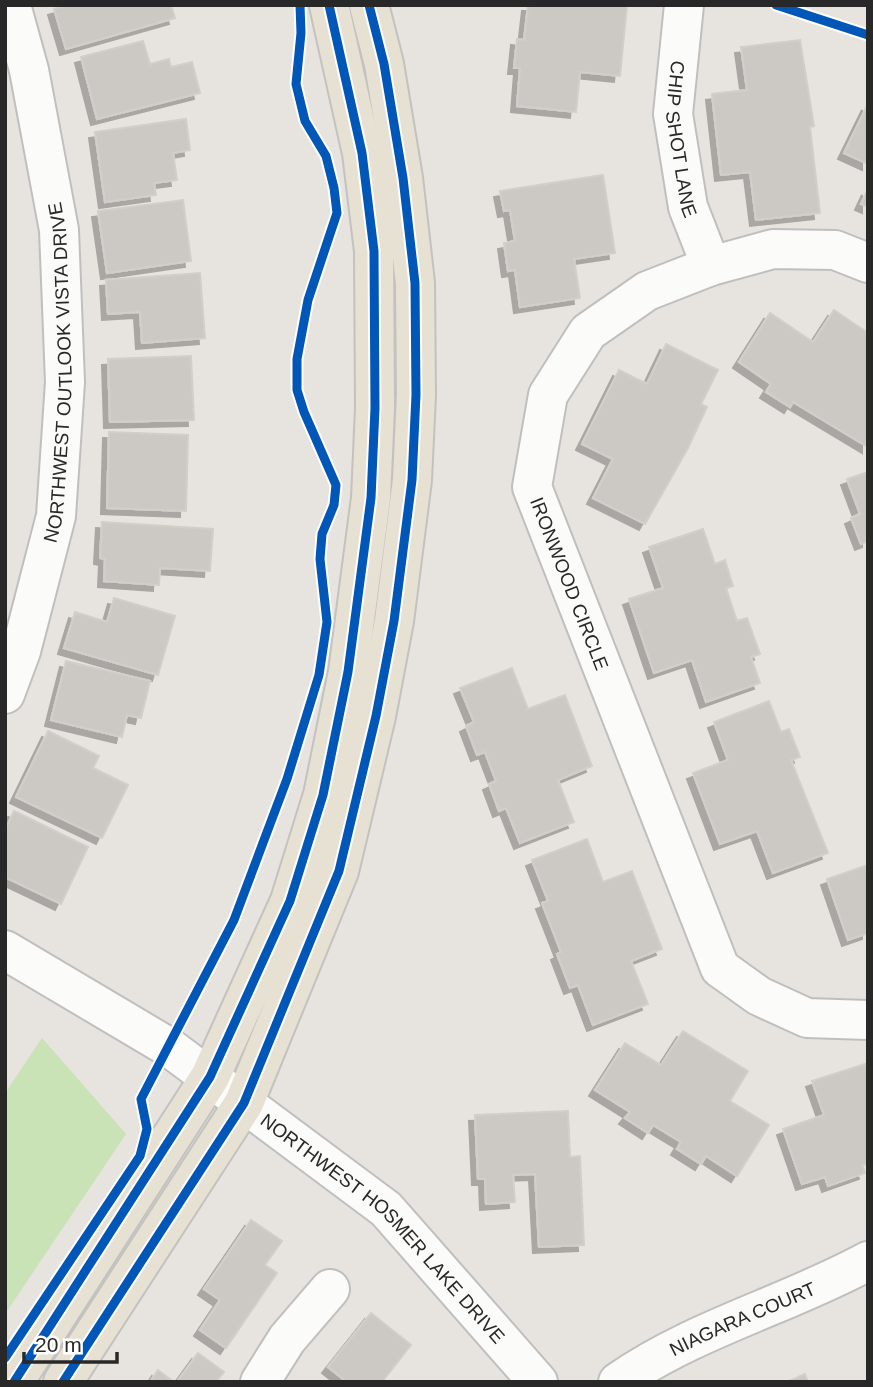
<svg xmlns="http://www.w3.org/2000/svg" width="873" height="1387" viewBox="0 0 873 1387" font-family="Arial,sans-serif">
<style>
.green{fill:#c9e2b6}
.building{fill:#ccc9c5;stroke:#d2cfca;stroke-width:2;filter:url(#shadow)}
.lines{fill:none;stroke-linecap:round;stroke-linejoin:round}
.minor-casing{stroke:#c0bfc0;stroke-width:42}
.major-casing{stroke:#c3c2c0;stroke-width:42}
.minor{stroke:#fbfbfa;stroke-width:38}
.major{stroke:#e6e1d2;stroke-width:38}
.cycleway-casing{stroke:#fff;stroke-width:13}
.cycleway{stroke:#0057b8;stroke-width:9}
.labels{text-anchor:middle;stroke-width:5;stroke-linejoin:round;paint-order:stroke}
.street-label{font-size:19px;fill:#282828;stroke:#fff}
</style>
<defs>
<filter id="shadow"><feDropShadow dx="-6" dy="6" stdDeviation="0" flood-color="#0004"/></filter>
</defs>
<rect width="100%" height="100%" fill="#e7e3de"/>
<polygon class="green" points="42,1038 126,1134 5,1314 5,1093"/>
<g class="building">
<polygon points="68,5 171,5 175,18 66,49 54,9"/>
<polygon points="528,5 627,5 620,76 580,72 576,112 517,106 520,68 514,68 517,39 524,40"/>
<polygon points="800,40 814,126 810,127 820,213 756,220 750,172 721,175 712,94 747,90 741,47"/>
<polygon points="143,41 150,64 169,59 171,67 192,62 200,93 97,119 81,57"/>
<polygon points="868,104 868,164 844,153"/>
<polygon points="186,119 190,150 173,153 177,180 154,183 156,195 105,202 95,132"/>
<polygon points="603,175 615,253 574,259 580,298 520,307 515,270 508,271 504,243 515,241 510,210 504,211 500,191"/>
<polygon points="868,189 868,207 861,204"/>
<polygon points="183,200 191,261 107,273 98,211"/>
<polygon points="200,273 205,338 142,343 140,312 108,314 106,280"/>
<polygon points="834,310 868,333 868,447 793,402 790,407 766,392 771,384 739,362 770,313 813,342"/>
<polygon points="666,344 718,370 701,404 707,407 688,448 645,524 593,498 613,459 582,444 619,370 647,384"/>
<polygon points="191,356 194,420 110,422 108,359"/>
<polygon points="109,432 188,435 186,511 107,508"/>
<polygon points="868,472 868,541 861,544 851,518 860,514 847,479"/>
<polygon points="102,522 213,529 210,571 160,568 159,585 104,581 105,559 100,558"/>
<polygon points="703,529 715,564 725,560 733,586 726,588 737,621 747,618 760,654 751,657 760,683 706,702 692,660 654,673 629,599 663,588 649,547"/>
<polygon points="114,598 175,616 158,675 64,648 75,612 107,622"/>
<polygon points="66,661 150,681 141,718 127,715 122,737 51,720"/>
<polygon points="512,668 528,709 565,695 592,766 558,780 574,822 520,843 506,808 499,811 489,784 496,781 485,752 477,755 466,726 474,722 460,688"/>
<polygon points="769,701 781,732 789,729 800,757 791,760 828,853 773,873 757,831 720,844 693,773 728,760 714,722"/>
<polygon points="48,731 99,756 93,768 128,785 102,838 16,797"/>
<polygon points="14,811 88,847 61,904 5,877 5,830"/>
<polygon points="587,839 603,882 632,871 662,949 631,961 648,1004 593,1025 578,985 570,988 557,954 561,952 542,903 548,901 532,860"/>
<polygon points="868,865 868,933 848,940 827,879"/>
<polygon points="683,1031 748,1071 730,1101 769,1125 737,1176 706,1156 701,1164 677,1149 681,1142 653,1125 648,1133 625,1118 630,1112 595,1090 625,1043 661,1065"/>
<polygon points="868,1063 868,1164 862,1165 865,1173 828,1186 825,1177 802,1184 783,1129 824,1115 812,1081"/>
<polygon points="568,1111 570,1157 580,1156 584,1245 539,1247 535,1174 513,1175 515,1202 486,1204 485,1179 478,1179 475,1115"/>
<polygon points="251,1220 282,1241 265,1265 277,1273 226,1348 200,1330 220,1300 204,1289"/>
<polygon points="371,1313 411,1345 382,1382 347,1382 328,1367"/>
<polygon points="198,1353 224,1372 216,1382 177,1382"/>
<polygon points="158,1370 174,1382 150,1382"/>
<polygon points="805,1374 808,1382 787,1382"/>
</g>
<g class="lines">
<defs>
<g id="minor">
<path id="s1" d="M 684,5 L 673,114 L 688,207 L 711,266"/>
<path id="s2" d="M 868,263 L 835,250 L 773,249 L 711,266 L 647,291 L 588,332 L 548,395 L 532,487 L 720,968 L 759,996 L 807,1018 L 868,1020"/>
<path id="s3" d="M 5,694 L 21,651 L 56,516 L 65,382 L 59,230 L 29,70 L 11,5"/>
<path id="s4" d="M 5,950 L 170,1048 L 386,1209 L 538,1382"/>
<polyline points="260,1382 287,1339 330,1289"/>
<path id="s5" d="M 618,1382 C 694,1329 787,1305 868,1261"/>
</g>
<g id="major">
<polyline points="14,1382 210,1077 290,901 323,795 348,672 371,498 375,408 374,251 362,153 329,5"/>
<polyline points="63,1382 244,1103 339,871 376,716 394,621 412,480 416,395 415,283 403,178 384,64 369,5"/>
</g>
</defs>
<use href="#minor" class="minor-casing"/>
<use href="#major" class="major-casing"/>
<use href="#minor" class="minor"/>
<use href="#major" class="major"/>
<defs>
<g id="cycleway">
<polyline points="776,5 868,35"/>
<polyline points="5,1358 140,1156 147,1129 141,1099 234,920 287,779 319,675 327,622 320,559 322,534 334,505 336,485 304,412 297,390 297,359 308,300 337,213 334,188 326,156 305,121 296,84 301,33 300,5"/>
<polyline points="14,1382 210,1077 290,901 323,795 348,672 371,498 375,408 374,251 362,153 329,5"/>
<polyline points="63,1382 244,1103 339,871 376,716 394,621 412,480 416,395 415,283 403,178 384,64 369,5"/>
</g>
</defs>
<use href="#cycleway" class="cycleway-casing"/>
<use href="#cycleway" class="cycleway"/>
</g>
<g class="labels">
<g class="street-label">
<text dy="7" stroke="none"><textPath href="#s1" startOffset="135">CHIP SHOT LANE</textPath></text>
<text dy="7" stroke="none"><textPath href="#s3" startOffset="329">NORTHWEST OUTLOOK VISTA DRIVE</textPath></text>
<text dy="7" stroke="none"><textPath href="#s2" startOffset="574">IRONWOOD CIRCLE</textPath></text>
<text dy="7" stroke="none"><textPath href="#s4" startOffset="472">NORTHWEST HOSMER LAKE DRIVE</textPath></text>
<text dy="7" stroke="none"><textPath href="#s5" startOffset="140">NIAGARA COURT</textPath></text>
</g>
</g>
<rect width="873" height="1387" fill="none" stroke="#282828" stroke-width="14"/>
<path d="M24 1352v10h93v-10" fill="none" stroke="#282828" stroke-width="3.5"/>
<text x="35" y="1352" font-size="21" fill="#282828" stroke="#ffffff" stroke-width="5" paint-order="stroke">20 m</text>
</svg>
